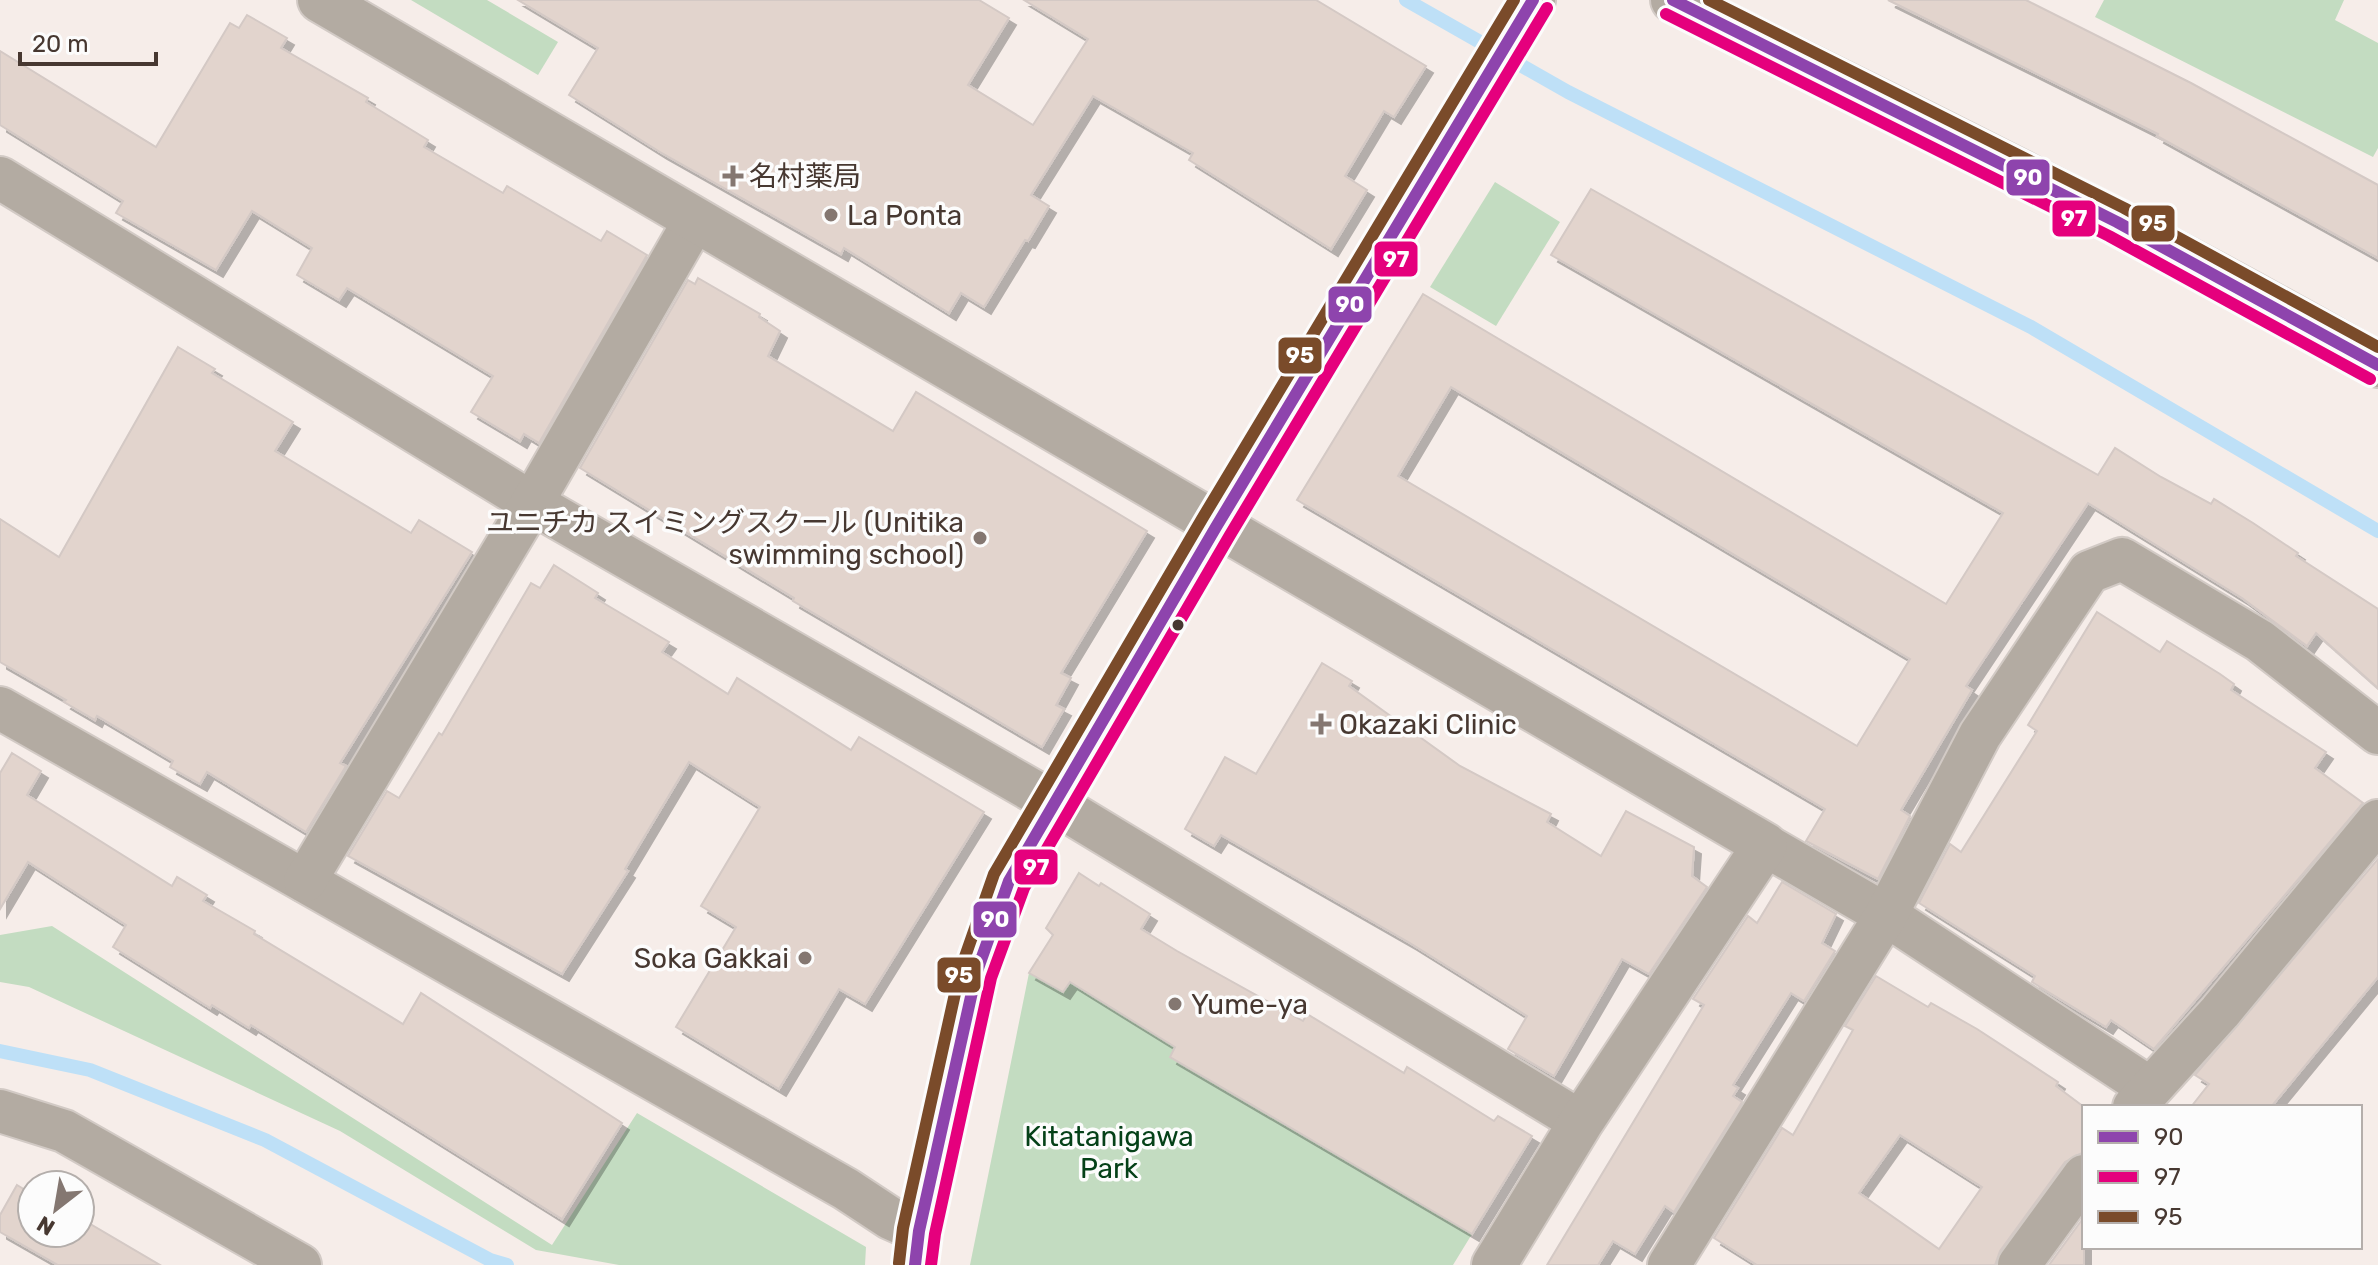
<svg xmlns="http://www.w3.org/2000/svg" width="2378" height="1265" viewBox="0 0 2378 1265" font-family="Rubik,'Noto Sans JP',sans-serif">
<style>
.green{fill:#c3dcc1}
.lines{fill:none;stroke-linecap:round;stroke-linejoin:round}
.stream{stroke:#bee0f7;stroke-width:14}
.building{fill:#e2d4cd;stroke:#d4c9c5;stroke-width:2;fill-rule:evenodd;filter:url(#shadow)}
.minor-casing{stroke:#d2cac5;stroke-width:46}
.tertiary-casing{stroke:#d2cac5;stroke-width:48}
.minor{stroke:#b3aba2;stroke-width:42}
.tertiary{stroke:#b3aba2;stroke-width:44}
.bus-1-casing{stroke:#fcfcfc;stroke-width:18}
.bus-2-casing{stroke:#fcfcfc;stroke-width:18}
.bus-3-casing{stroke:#fcfcfc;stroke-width:18}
.bus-1{stroke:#8e44ad;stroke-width:12}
.bus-2{stroke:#e5007d;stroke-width:12}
.bus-3{stroke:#7a4b2a;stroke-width:12}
.poi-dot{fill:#847771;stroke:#fcfcfc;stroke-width:3}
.bus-dot{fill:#473831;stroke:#fcfcfc;stroke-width:3}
.labels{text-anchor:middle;stroke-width:7;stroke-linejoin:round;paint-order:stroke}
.poi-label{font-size:28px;fill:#473831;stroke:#fcfcfc;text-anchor:start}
.park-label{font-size:28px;fill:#054118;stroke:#fcfcfc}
.line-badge{stroke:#fcfcfc;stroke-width:3}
.badge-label{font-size:22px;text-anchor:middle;font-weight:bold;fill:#fff}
</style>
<defs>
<filter id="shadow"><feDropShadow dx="7" dy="7" stdDeviation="0" flood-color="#0004"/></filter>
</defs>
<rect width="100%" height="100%" fill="#f6ede9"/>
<g class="green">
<polygon points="411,0 487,0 558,42 538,75"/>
<polygon points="2104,0 2344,0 2335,20 2378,43 2378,148 2373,157 2095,17"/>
<polygon points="1495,182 1560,222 1496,326 1430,287"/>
<polygon points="52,926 552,1245 637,1113 866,1247 865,1265 619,1265 536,1250 340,1131 29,987 0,982 0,935"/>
<polygon points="1029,973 1063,991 1070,982 1175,1047 1170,1057 1472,1234 1453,1265 970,1265"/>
</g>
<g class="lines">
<g class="stream">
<polyline points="1406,0 1568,92 2031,327 2378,531"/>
<polyline points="0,1051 90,1070 265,1140 490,1260 507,1265"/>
</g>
</g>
<g class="building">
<polygon points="518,0 979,0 1009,18 968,85 1033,125 1088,39 1024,0 1316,0 1426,66 1394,117 1384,111 1345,176 1367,190 1331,249 1189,160 1193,153 1093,96 1031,195 1049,206 1028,241 1025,240 984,307 961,293 949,313 844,248 841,254 660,152 569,95 598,48"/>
<polygon points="1888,0 2026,0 2191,83 2378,185 2378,258 2157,136 2158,134"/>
<polygon points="247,15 287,38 281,48 368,98 366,102 428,140 424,147 503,193 507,186 601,241 607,231 647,255 539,443 524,434 520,441 471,412 493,376 347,288 339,300 297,275 312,248 252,211 216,270 116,213 123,201 0,125 0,51 156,147 230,23 239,28"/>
<path d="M 1591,189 L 2098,475 L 2115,448 L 2161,477 L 2211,504 L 2214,499 L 2253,523 L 2298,553 L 2296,556 L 2378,609 L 2378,688 L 2316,633 L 2307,646 L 2242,598 L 2088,503 L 1966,686 L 1972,690 L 1901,810 L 1910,816 L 1878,879 L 1806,841 L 1825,809 L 1297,500 L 1423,294 L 1946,604 L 2003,513 L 1551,255 ZM 1451,387 L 1910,659 L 1857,746 L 1398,476 Z"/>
<polygon points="698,278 760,314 759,317 780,331 768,356 893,431 916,392 1147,531 1061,673 1071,678 1056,705 1064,709 1042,747 793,601 794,598 580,468 688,280 695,284"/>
<polygon points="178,347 215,369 212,373 293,422 275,451 411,533 419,520 472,552 340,763 346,766 306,832 207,772 200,784 170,767 173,761 97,716 95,720 64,702 66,700 0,662 0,519 59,557"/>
<polygon points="554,565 598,593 595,598 669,642 662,652 728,694 737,678 851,750 859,737 984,812 865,1004 839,989 779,1089 676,1027 736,927 701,906 760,807 689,762 625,869 628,871 562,974 348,856 387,791 399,798 439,733 442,735 531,583 540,588"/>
<polygon points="2097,612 2160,652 2167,641 2220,674 2234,684 2231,690 2326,752 2315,768 2363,803 2154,1049 2111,1020 2106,1027 2040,987 2032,982 2035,976 1919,903 1950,844 1961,852 2037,731 2028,725"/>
<polygon points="1322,663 1352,681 1349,686 1460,766 1551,814 1547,822 1601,856 1626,811 1694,847 1692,876 1707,887 1649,974 1622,959 1554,1076 1508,1049 1527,1016 1410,943 1221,835 1214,846 1185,829 1225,757 1256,774"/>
<polygon points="12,753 41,771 27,795 172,886 177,877 207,895 203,901 255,931 254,934 403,1024 421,993 622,1123 562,1219 251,1025 249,1028 212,1005 210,1008 113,947 126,925 28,862 0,909 0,773"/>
<polygon points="2378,859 2378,977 2271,1107 2191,1107 2209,1084 2195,1075"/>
<polygon points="1079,873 1099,886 1101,883 1150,914 1141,929 1177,951 1303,1021 1307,1014 1404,1073 1407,1067 1494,1121 1498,1116 1532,1136 1472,1234 1170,1057 1175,1047 1070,982 1063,992 1029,973 1053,935 1046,928"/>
<polygon points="1782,882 1836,914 1822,943 1835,951 1804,1001 1791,993 1733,1085 1738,1088 1733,1096 1742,1102 1674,1212 1665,1206 1635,1254 1613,1241 1598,1265 1547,1265 1704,1005 1693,999 1748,916 1757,923"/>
<path d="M 1876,976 L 1928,1007 L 1931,1003 L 1977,1029 L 2058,1082 L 2056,1086 L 2084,1107 L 2084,1152 L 2065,1162 L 2000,1251 L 1995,1265 L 1757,1265 L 1714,1238 L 1782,1128 L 1793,1135 L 1853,1030 L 1845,1026 ZM 1900,1135 L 1982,1187 L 1939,1249 L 1859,1193 Z"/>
<polygon points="17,1185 32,1194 32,1233 80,1233 80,1218 160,1265 58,1265 0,1232 0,1215"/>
<polygon points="2084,1217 2084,1265 2049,1265"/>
</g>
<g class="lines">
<defs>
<g id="minor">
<polyline points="0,178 532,503 1054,803 1581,1122"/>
<polyline points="0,708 846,1189 890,1218 919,1231"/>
<polyline points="1765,845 1886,915 2148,1087"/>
<polyline points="305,881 532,503 695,220"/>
<polyline points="2134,1107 2220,1012 2378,821"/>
<polyline points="0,1111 64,1131 300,1265"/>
<polyline points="1669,1265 1886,915 1980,735 2089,572 2122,559 2260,641 2378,733"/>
<polyline points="2019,1265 2084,1176"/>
</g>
<g id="tertiary">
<polyline points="320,0 1765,845 1581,1122 1494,1265"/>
<path d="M 1673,0 C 1911,116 2148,233 2378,365"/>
<polyline points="915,1265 919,1231 976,974 1009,881 1216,527 1533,0"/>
</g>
</defs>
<use href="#minor" class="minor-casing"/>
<use href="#tertiary" class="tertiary-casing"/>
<use href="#minor" class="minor"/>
<use href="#tertiary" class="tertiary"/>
<defs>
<g id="bus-1">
<polyline points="1673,0 2117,222 2378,365"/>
<polyline points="915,1265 919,1231 976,974 1009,881 1216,527 1533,0"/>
</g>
<g id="bus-2">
<polyline points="1666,14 2109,236 2370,379"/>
<polyline points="931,1265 935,1234 991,978 1024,888 1230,535 1547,8"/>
</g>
<g id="bus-3">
<polyline points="1709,0 2124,208 2378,347"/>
<polyline points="899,1263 903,1228 960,971 994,874 1202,519 1514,0"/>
</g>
</defs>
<use href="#bus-1" class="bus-1-casing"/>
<use href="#bus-2" class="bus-2-casing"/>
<use href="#bus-3" class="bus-3-casing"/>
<use href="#bus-1" class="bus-1"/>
<use href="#bus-2" class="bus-2"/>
<use href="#bus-3" class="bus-3"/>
</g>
<g class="poi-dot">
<path d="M729 164h8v8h8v8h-8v8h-8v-8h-8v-8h8z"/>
<circle cx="831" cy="215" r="8"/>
<circle cx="980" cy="538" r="8"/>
<path d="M1317 712h8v8h8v8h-8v8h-8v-8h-8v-8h8z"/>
<circle cx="805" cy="958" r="8"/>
<circle cx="1175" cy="1004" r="8"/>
</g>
<circle class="bus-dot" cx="1178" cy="625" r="7"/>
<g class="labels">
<g class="poi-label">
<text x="749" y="186">名村薬局</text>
<text x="847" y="225">La Ponta</text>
<text x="964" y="532" text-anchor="end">ユニチカ スイミングスクール (Unitika<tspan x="964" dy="32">swimming school)</tspan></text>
<text x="1339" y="734">Okazaki Clinic</text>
<text x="789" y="968" text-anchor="end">Soka Gakkai</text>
<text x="1191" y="1014">Yume-ya</text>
</g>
<g class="park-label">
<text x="1109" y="1146">Kitatanigawa<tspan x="1109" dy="32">Park</tspan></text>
</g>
</g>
<g class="line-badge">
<rect x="2005" y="158" width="46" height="39" rx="8" fill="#8e44ad"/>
<rect x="2051" y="199" width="46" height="39" rx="8" fill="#e5007d"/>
<rect x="2130" y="204" width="46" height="39" rx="8" fill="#7a4b2a"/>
<rect x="1373" y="240" width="46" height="38" rx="8" fill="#e5007d"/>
<rect x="1327" y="285" width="46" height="39" rx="8" fill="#8e44ad"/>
<rect x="1277" y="336" width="46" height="39" rx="8" fill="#7a4b2a"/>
<rect x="1013" y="848" width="46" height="38" rx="8" fill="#e5007d"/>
<rect x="972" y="900" width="46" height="39" rx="8" fill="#8e44ad"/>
<rect x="936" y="956" width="46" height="38" rx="8" fill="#7a4b2a"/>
</g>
<g class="badge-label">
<text x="2028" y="185">90</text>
<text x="2074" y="226">97</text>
<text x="2153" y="231">95</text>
<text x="1396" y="267">97</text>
<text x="1350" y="312">90</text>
<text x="1300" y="363">95</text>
<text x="1036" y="875">97</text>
<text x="995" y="927">90</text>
<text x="959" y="983">95</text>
</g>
<rect x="2082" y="1105" width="280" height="144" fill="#fcfcfc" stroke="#b4aeab" stroke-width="2"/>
<rect x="2098" y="1131" width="40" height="12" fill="#8e44ad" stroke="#b4aeab" stroke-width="2"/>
<text x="2154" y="1145" font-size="24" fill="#473831">90</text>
<rect x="2098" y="1171" width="40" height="12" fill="#e5007d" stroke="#b4aeab" stroke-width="2"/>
<text x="2154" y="1185" font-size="24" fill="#473831">97</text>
<rect x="2098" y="1211" width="40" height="12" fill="#7a4b2a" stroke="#b4aeab" stroke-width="2"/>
<text x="2154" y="1225" font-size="24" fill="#473831">95</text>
<g transform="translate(56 1209) rotate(211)"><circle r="38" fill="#fcfcfc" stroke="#b4aeab" stroke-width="2"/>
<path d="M0-6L14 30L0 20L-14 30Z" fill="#847771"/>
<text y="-12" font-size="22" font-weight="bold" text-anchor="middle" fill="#473831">N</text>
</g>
<path d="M20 52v12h136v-12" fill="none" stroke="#473831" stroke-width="4"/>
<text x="32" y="52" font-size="24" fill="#473831" stroke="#fcfcfc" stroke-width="6" paint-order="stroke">20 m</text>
</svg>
